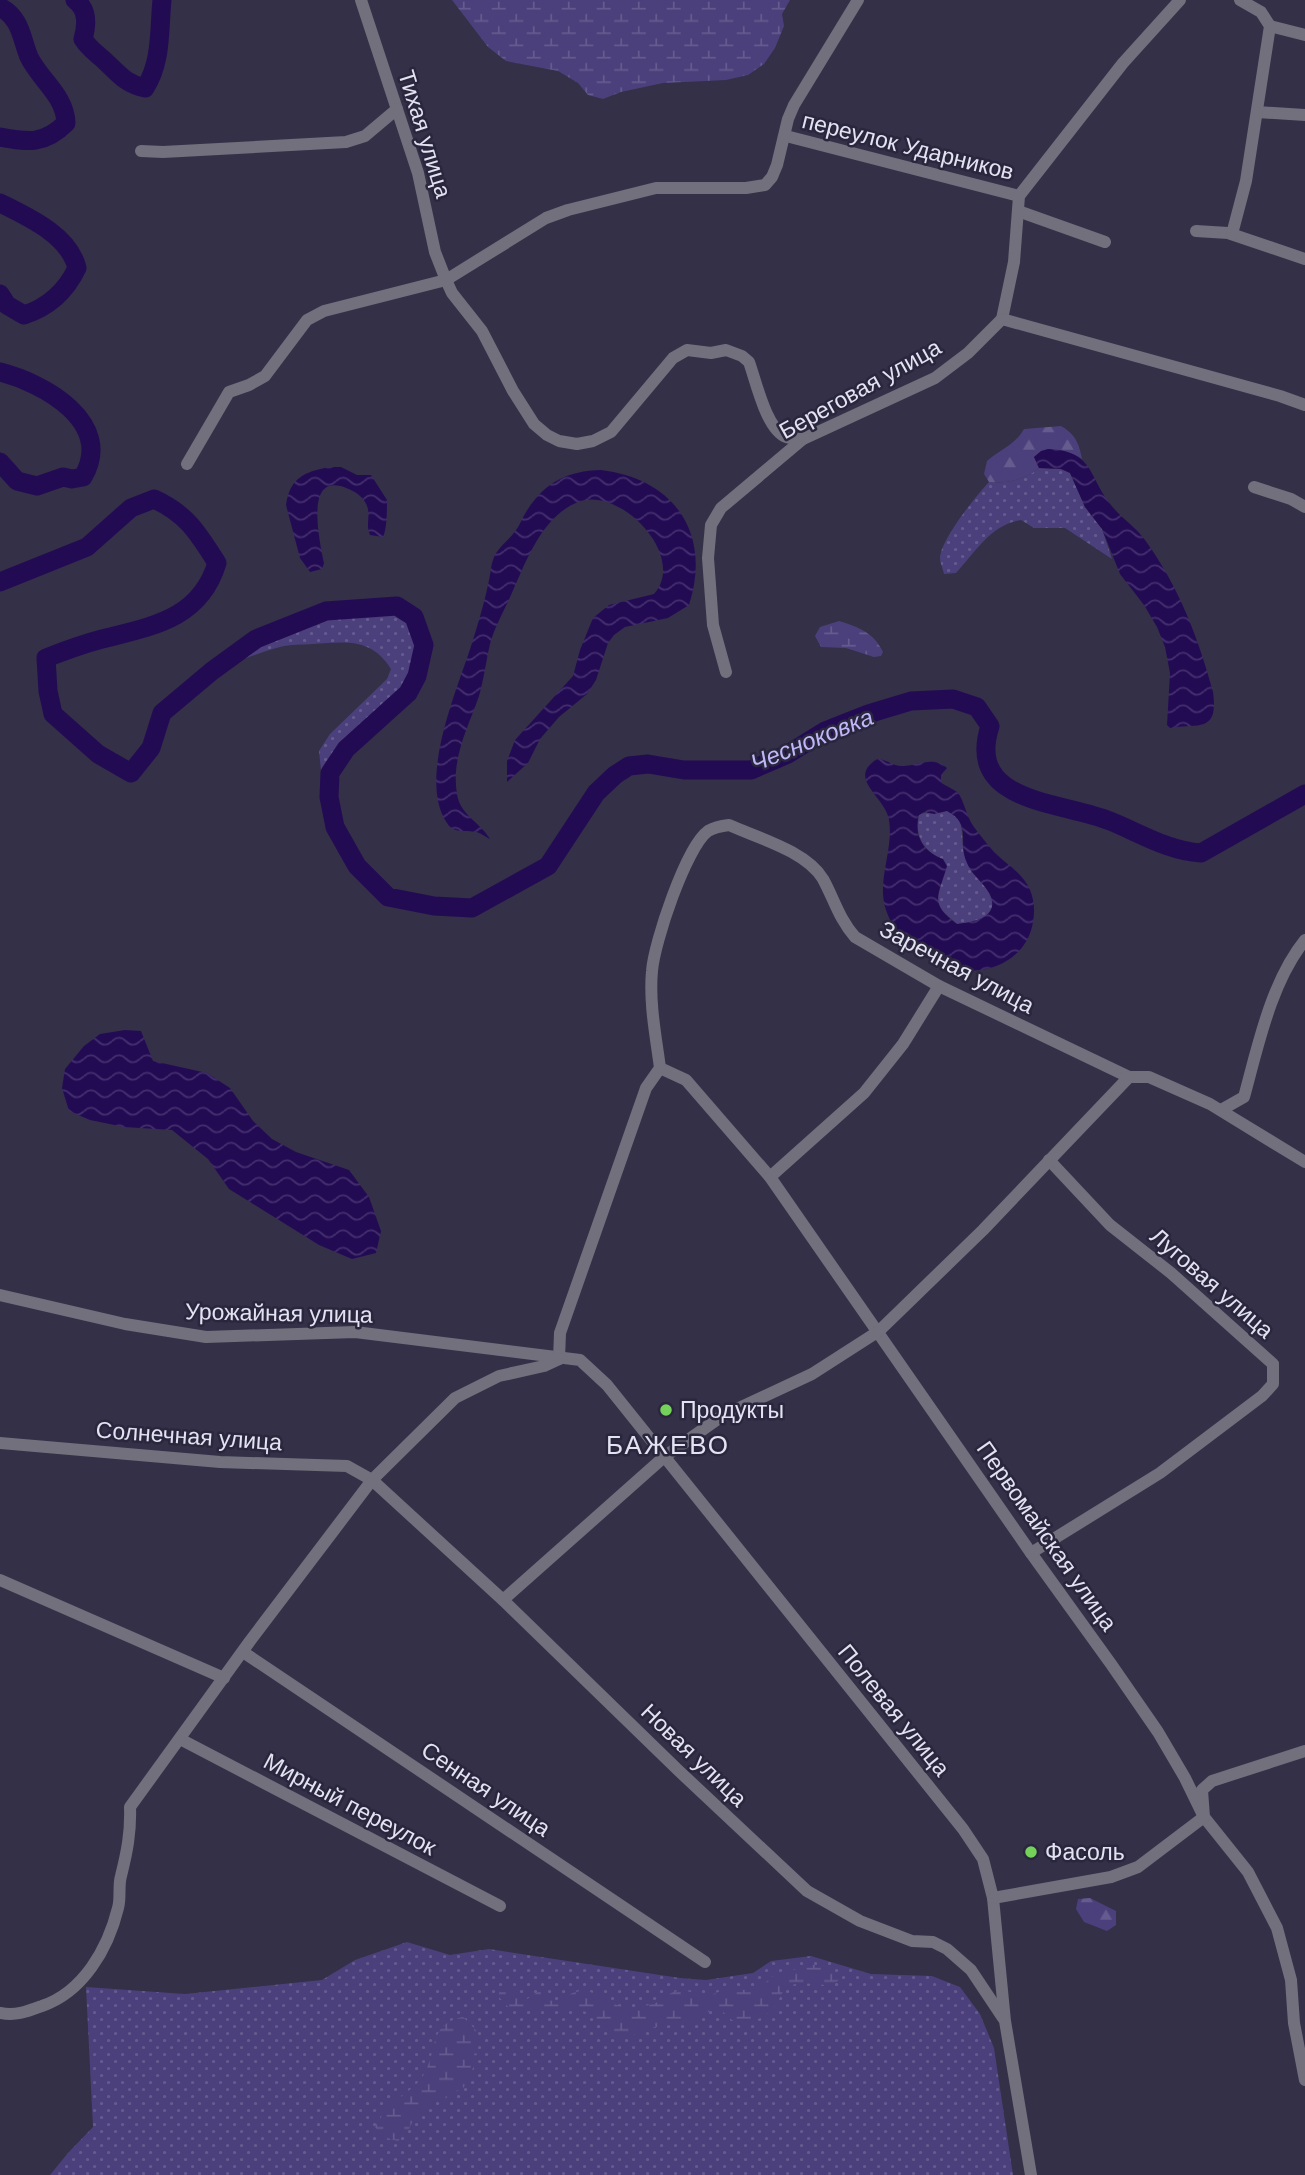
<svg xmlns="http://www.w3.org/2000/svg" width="1305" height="2175" viewBox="0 0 1305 2175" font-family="Helvetica,sans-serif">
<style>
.grass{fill:url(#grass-dots)}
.forest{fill:url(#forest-firs)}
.wetland{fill:url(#wetland-marsh)}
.water{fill:url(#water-waves);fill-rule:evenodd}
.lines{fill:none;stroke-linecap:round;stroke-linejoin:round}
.river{stroke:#230b54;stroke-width:19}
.minor{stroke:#71707c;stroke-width:12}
.poi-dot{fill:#74d25b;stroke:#29263d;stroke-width:2.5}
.labels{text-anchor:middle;stroke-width:5;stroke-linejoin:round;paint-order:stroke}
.street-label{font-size:23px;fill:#e3e2f1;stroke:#29263d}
.poi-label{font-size:23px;fill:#e3e2f1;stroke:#29263d;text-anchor:start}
.water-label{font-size:24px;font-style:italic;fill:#bfb8f8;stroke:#29263d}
.quarter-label{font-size:26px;letter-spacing:2px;fill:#e3e2f1;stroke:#29263d}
</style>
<defs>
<pattern id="grass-dots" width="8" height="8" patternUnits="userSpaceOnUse" patternTransform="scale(1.75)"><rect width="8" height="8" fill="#4b407b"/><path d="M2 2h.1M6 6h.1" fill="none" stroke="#655b8e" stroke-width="1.8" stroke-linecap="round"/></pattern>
<pattern id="forest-firs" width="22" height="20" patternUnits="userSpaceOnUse" patternTransform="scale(1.75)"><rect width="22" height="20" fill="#4b407b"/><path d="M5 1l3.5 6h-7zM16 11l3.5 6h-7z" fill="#655b8e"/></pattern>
<pattern id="wetland-marsh" width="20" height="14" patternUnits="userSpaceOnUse" patternTransform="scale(1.75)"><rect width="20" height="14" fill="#4b407b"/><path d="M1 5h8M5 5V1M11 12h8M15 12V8" fill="none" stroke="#655b8e"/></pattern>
<pattern id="water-waves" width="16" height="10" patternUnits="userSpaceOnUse" patternTransform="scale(1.75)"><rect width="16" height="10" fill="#230b54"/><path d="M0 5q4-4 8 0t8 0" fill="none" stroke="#432e6d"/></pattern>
</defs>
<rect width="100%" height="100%" fill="#333048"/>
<g class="grass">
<path d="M 1039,468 L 1061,469 L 1070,473 L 1085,507 L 1102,529 L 1112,559 L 1065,528 L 1034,528 L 1021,520 C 990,525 976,552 956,573 L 944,574 C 943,569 940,563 940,558 C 941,539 976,496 989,482 C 1006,484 1026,479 1039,468 Z"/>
<path d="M 397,606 L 414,617 L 424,645 L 417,676 L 408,693 L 346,749 L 330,773 L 321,770 L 319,751 L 330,734 L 387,679 L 391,669 C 371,637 345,642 313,644 C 302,645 290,644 280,647 C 257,653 234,663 212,671 L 256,639 L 326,611 Z"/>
<path d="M 947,810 C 965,820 961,829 963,847 C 963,854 967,861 970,868 C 976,881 999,894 992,910 C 987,921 968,923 957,924 L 940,909 L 937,900 L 941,884 L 943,859 C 924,852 914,836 919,815 C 928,810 937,815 947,810 Z"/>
<polygon points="407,1942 450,1955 489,1949 680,1978 706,1980 753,1973 771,1961 811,1956 871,1974 932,1976 960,1987 980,2014 994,2048 1013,2175 50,2175 68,2153 93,2127 86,1987 185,1994 322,1980 355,1960"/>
</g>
<g class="forest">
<path d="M 1061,426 C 1075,434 1079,443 1082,459 C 1067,450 1048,444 1034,457 L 1039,468 C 1026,479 1006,484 989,482 L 984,474 L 987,461 C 1001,449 1015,445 1024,429 Z"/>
<polygon points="1090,1898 1116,1911 1116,1925 1107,1931 1084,1922 1076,1909 1078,1899"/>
</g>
<g class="wetland">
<polygon points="452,0 790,0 782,14 784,26 775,48 764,64 748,75 726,80 663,83 621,92 603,99 588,95 578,83 558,71 506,61 488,47"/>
<path d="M 839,621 C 859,627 874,633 883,652 L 881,656 L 874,657 L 846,648 L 821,647 L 815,636 L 820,627 Z"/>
<path d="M 813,1965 C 825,1965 837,1967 839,1980 C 827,1991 807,1979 792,1985 C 781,1988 780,2002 772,2010 C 765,2017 748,2025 737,2022 C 728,2020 724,2010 716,2007 L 692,2022 L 649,2028 L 629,2037 L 622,2037 L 605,2027 L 591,2014 L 581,2010 L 545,2010 L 525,2007 L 509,2008 L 498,1996 L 500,1991 L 507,1989 L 524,2001 L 541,1990 L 546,2000 C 562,2004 568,1991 582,1991 C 601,1991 614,2010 634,2008 C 642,2007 653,2004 661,2001 C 666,1999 669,1993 674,1992 C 685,1988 697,1994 707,1997 L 725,1989 L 747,1990 L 762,1985 L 776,1974 Z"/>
<path d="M 463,2017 L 476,2030 L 479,2042 L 475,2064 L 464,2087 L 446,2098 L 427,2103 L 416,2114 L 409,2129 L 398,2141 L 383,2137 L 375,2127 C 379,2121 382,2114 387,2109 C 397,2098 411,2091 420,2080 C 440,2055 425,2024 463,2017 Z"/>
</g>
<g class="water">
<path d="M 1048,449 C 1094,451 1088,476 1111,505 C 1121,518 1136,527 1145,540 C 1179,587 1198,637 1213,692 C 1219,734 1197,723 1170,728 L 1167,725 L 1170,673 L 1165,647 L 1157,627 L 1144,605 L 1120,574 L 1102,529 L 1085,507 L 1070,473 L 1061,469 L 1039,468 L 1034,457 L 1041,451 Z"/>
<path d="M 329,467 L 341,467 L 357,475 L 371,475 L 387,500 C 387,510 387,529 383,537 L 370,535 C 364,522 374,513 363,499 C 357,492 348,488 340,486 C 304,477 321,547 324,563 L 322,569 L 310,572 L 300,558 L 286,505 C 290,477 305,472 329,467 Z"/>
<path d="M 601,470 C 675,479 712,534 689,605 L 668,618 L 625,627 L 614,635 L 608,643 L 596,680 L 587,694 L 559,717 L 540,739 L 528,763 L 507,782 L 507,761 L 515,740 L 573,676 L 580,650 L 593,618 L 609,605 L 654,594 C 688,556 619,485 578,502 C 541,517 526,562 511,595 C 504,611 495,626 490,644 C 486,661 484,679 479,696 C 468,728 451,758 457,794 C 460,815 480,822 490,839 C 486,837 481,833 476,832 C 465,830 454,834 447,823 C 417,779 458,688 472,643 C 479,621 486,597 490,575 C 491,570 491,565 493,560 C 497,547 509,541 516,530 C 520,525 522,518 526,512 C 545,482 567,471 601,470 Z"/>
<path d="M 877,759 C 887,759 893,767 904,766 C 920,765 933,756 947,768 L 941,775 L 941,782 C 946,787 953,788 958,793 C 964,800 966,816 974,827 C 980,835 987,844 994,852 C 1006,864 1023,873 1030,890 C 1035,902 1035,914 1032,927 C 1028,943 1018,955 1003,963 C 961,985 901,955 886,910 C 876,881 894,850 889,820 C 885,796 846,779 877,759 ZM 947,811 C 973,825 957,841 967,863 C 970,871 975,875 980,881 C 1006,909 987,921 957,924 C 928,903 939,895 947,866 L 943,859 C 924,852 913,836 919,815 L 924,812 L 934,814 Z"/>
<polygon points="125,1030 141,1031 153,1061 207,1073 230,1088 253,1121 272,1139 296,1152 349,1170 369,1197 381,1231 376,1253 352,1259 319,1245 229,1189 208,1159 172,1130 124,1127 90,1120 69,1111 62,1088 65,1069 84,1046 100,1034"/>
</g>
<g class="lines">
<g class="river">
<path d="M 75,0 C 88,9 87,25 83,39 C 91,51 97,53 107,63 C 120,75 126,84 145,88 C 162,62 159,29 162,0"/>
<path d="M 0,7 C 21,18 21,37 29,57 C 40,80 65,95 66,123 C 44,145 28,142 0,137"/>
<path d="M 0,203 C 28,217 69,235 77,268 C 66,291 49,307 24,315 L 7,305 L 0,294"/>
<path d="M 0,372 C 44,383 115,423 83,477 L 72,479 L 63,477 L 37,486 L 17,481 L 0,462"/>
<path d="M 0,582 L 87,547 L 131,508 L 154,499 C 187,514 198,533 217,563 C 200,619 153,626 102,639 C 83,644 64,651 46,658 L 48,691 L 53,714 L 98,754 L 131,773 L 151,748 L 162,713 L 212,671 L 256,639 L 326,611 L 397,606 L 414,617 L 424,645 L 417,676 L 408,693 L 346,749 L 330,773 L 329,797 L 335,827 L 357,866 L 388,897 L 434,906 L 472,908 L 548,866 L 596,793 L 615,775 L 629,766 L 648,764 L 684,770 L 751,770 L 788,754 L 825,731 L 868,714 L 911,701 L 953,699 L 977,707 L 990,726 C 965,804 1061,801 1110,821 C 1140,833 1168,851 1201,853 L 1305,794"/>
</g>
<g class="minor">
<path d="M 361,0 L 418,173 L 435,252 L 446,280 L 452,293 L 482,331 L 513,391 L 534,424 L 547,435 L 559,441 L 577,444 L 593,441 L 611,432 L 673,358 L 687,350 L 711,353 L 726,350 L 742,356 L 749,362 C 756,381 766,429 786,437 C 791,439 798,438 803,439"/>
<polyline points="1270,26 1305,35"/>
<polyline points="1257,112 1305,115"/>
<polyline points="786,136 1019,196"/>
<polyline points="141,151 163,152 346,142 365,136 397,109"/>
<polyline points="1018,211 1105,242"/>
<polyline points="1196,231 1228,233 1305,259"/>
<polyline points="1232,234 1246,181 1270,26 1261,12 1240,0"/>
<polyline points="1002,319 1014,262 1019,196 1123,63 1180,0"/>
<polyline points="187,464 229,392 249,385 265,376 307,320 324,311 446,280 546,218 568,210 656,188 746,188 765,185 772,177 777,165 788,119 794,105 858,0"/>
<polyline points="1254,487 1291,499 1305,507"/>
<polyline points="726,672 713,625 708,558 711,525 721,508 803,439 935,378 968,353 1002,319 1280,396 1305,405"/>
<polyline points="660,1068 686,1080 770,1177 1031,1553 1111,1664 1158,1732 1185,1778 1204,1817 1248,1872 1277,1928 1291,1980 1294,2023 1305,2080"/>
<path d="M 1221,1110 L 1244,1097 C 1258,1046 1271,982 1305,940"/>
<polyline points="770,1177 864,1093 903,1044 939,986"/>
<polyline points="0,1295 125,1324 206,1337 355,1332 580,1360 607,1385 963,1829 983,1859 993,1898 1005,2021 1031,2175"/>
<path d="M 559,1359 L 560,1333 L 646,1088 L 660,1068 C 656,1037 649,1003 652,971 C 654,943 686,847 708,831 C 715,827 721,826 729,825 C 758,838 806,851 823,879 C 834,899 839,919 855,937 L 939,986 L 1129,1077 L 1149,1077 L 1210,1104 L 1305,1162"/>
<polyline points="0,1443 220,1462 347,1466 372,1480 503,1600 679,1771 807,1891 860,1921 912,1941 933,1942 947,1949 971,1970 1003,2018"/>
<polyline points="1031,1553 1160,1473 1262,1396 1273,1384 1273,1364 1171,1273 1110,1225 1049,1160"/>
<polyline points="0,1580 224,1678"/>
<polyline points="503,1600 664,1457 722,1416 812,1374 879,1331 983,1230 1129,1077"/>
<polyline points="243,1652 705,1962"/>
<polyline points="180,1739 500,1906"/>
<polyline points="993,1898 1111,1877 1138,1867 1204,1817 1202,1790 1212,1781 1305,1751"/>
<path d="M 0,2013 C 16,2016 26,2012 42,2006 C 83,1992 108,1949 118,1908 C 121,1898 118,1886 121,1876 C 127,1852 131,1832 130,1807 L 250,1641 L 372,1480 L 455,1398 L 499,1376 L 544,1366 L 559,1359"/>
</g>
</g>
<g class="poi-dot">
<circle cx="666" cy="1410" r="7"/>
<circle cx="1031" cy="1852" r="7"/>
</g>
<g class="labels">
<g class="street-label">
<text transform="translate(425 134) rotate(73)" y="8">Тихая улица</text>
<text transform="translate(908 146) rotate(14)" y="8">переулок Ударников</text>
<text transform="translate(860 389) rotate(-29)" y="8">Береговая улица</text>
<text transform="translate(957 967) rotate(28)" y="8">Заречная улица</text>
<text transform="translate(1212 1283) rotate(41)" y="8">Луговая улица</text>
<text transform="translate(279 1313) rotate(1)" y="8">Урожайная улица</text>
<text transform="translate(189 1436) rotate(4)" y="8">Солнечная улица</text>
<text transform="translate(1047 1536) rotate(55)" y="8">Первомайская улица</text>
<text transform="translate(894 1710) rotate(51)" y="8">Полевая улица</text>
<text transform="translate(694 1755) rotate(44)" y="8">Новая улица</text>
<text transform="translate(486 1789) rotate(34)" y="8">Сенная улица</text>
<text transform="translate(350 1804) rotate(28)" y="8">Мирный переулок</text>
</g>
<g class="poi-label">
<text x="680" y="1418">Продукты</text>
<text x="1045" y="1860">Фасоль</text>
</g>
<g class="water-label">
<text transform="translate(812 740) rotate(-22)" y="8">Чесноковка</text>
</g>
<g class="quarter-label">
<text x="668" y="1454">БАЖЕВО</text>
</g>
</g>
</svg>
